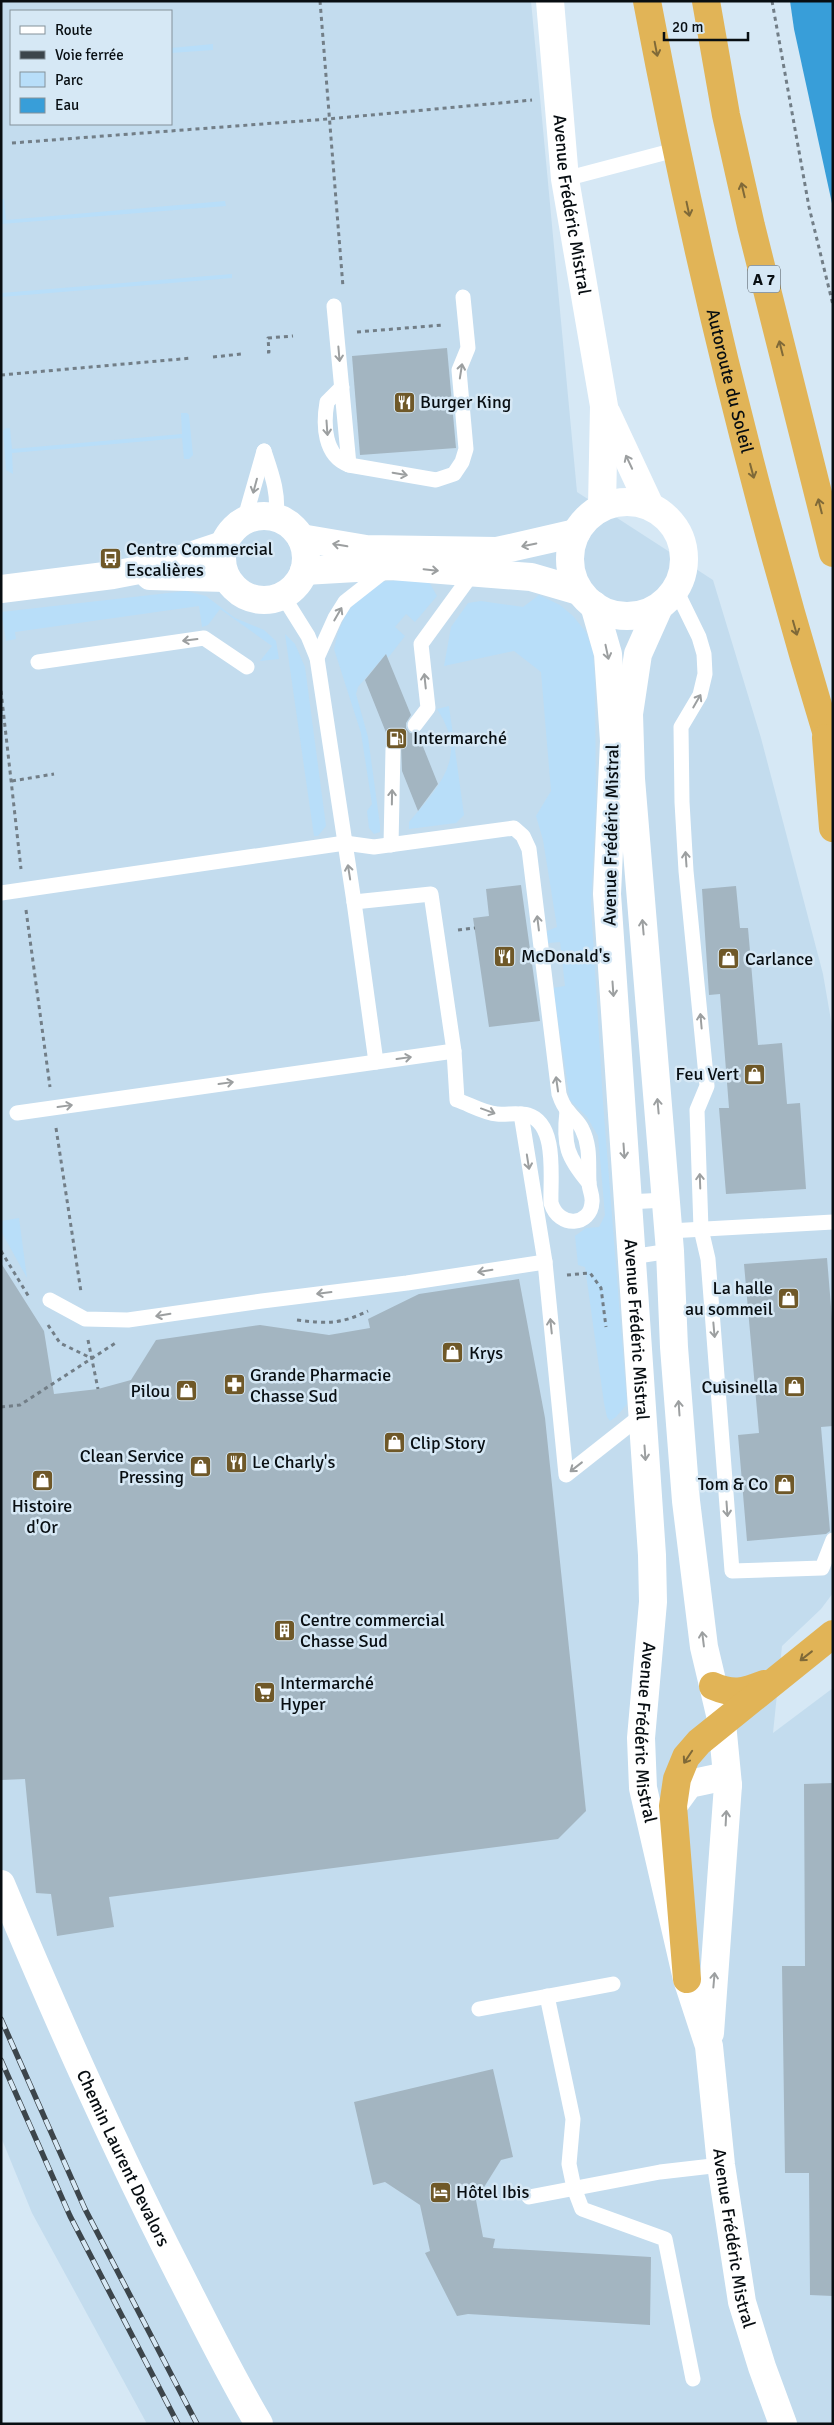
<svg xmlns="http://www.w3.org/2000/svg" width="834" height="2425" viewBox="0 0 834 2425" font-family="Signika,sans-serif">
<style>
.built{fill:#c3dcee;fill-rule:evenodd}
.green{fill:#b8def9}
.water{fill:#389ed9}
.building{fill:#a3b5c1}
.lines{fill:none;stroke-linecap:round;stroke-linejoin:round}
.path{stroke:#727e87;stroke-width:3;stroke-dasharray:4 4;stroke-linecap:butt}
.lane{stroke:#fff;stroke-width:15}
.street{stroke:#fff;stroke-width:28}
.secondary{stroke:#fff;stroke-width:28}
.highway{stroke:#e1b457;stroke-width:28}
.rail-casing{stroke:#3c454b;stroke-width:5.5}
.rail{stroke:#d6e8f5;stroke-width:4;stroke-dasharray:11;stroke-linecap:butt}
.oneway{stroke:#7f6938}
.oneway2{stroke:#9c9fa0}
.labels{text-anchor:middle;stroke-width:5;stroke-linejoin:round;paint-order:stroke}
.shield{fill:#d6e8f5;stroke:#464f56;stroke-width:1}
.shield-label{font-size:16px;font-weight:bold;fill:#080e12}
.street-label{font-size:18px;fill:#080e12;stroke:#d6e8f5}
.poi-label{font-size:18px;fill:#080e12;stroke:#d6e8f5;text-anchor:start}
</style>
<rect width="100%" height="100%" fill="#d6e8f5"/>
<path class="built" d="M 1,1 L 531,1 L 577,492 L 713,580 L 761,738 L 823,974 L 833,1032 L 833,1593 L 821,1609 L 782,1646 L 773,1733 L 833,1688 L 833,2424 L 147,2424 L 32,2213 L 1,2137 ZM 11,11 L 171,11 L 171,124 L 11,124 Z"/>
<g class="green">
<polygon points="213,44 213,50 171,53 171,48"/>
<polygon points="4,199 6,220 225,201 226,206 1,224 1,200"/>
<polygon points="232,274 232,278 1,297 1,293"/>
<polygon points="181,413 187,413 189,415 193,455 189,459 184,459 182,438 12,453 13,474 6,470 3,431 6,428 10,428 12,449 182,434"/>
<polygon points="410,579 428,580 437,596 415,622 406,614 395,627 405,636 388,658 386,654 358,687 356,694 368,737 380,825 380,832 374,834 369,828 367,811 372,804 361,733 334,649 338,632 346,614 360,596 381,582"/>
<polygon points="186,591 206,596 235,618 264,630 276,641 279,659 260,661 272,646 220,609 208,625 202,627 199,606 15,632 16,639 6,641 1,612"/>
<polygon points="539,595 560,605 573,616 586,632 593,652 595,681 596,804 591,904 603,1102 627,1404 616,1417 610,1421 607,1417 604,1403 585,1267 578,1265 575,1236 586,1228 599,1227 605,1215 598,1136 587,1117 570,1100 553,988 565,986 560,942 548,943 547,931 557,927 543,840 536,816 551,791 541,672 514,651 444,666 451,627 468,603 481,601 523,607"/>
<polygon points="285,634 295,644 305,667 326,826 318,836 314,836"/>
<path d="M 449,706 L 464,815 L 456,823 L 409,829 L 409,822 C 440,785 469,757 437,709 Z"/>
<polygon points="19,1218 27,1278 1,1231 1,1221"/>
</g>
<polygon class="water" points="790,1 833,1 833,208 794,29"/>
<g class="building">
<polygon points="447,348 456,448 360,455 352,356"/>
<polygon points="386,654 411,715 406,723 406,728 410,733 418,734 438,784 418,811 402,771 401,745 397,741 389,740 365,680"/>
<polygon points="521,885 540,1021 489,1027 473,918 489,916 486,889"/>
<polygon points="736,886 740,928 748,928 758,1045 782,1043 787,1104 800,1103 806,1189 726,1194 719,1108 729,1108 720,994 709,995 702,889"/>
<polygon points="827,1258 833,1331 833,1426 821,1427 830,1531 826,1534 747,1541 738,1435 759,1433 744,1264"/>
<polygon points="1,1263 44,1331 54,1394 98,1389 131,1380 156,1340 260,1325 329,1335 370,1328 368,1319 419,1294 519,1279 545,1418 586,1811 558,1839 109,1897 114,1927 57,1936 51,1894 36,1893 25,1779 1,1780"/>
<polygon points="833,1783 833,2296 810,2295 809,2173 785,2173 782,1966 805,1966 804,1784"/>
<polygon points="493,2069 513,2157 501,2160 476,2200 483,2237 495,2239 493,2248 651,2257 650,2325 468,2314 457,2316 425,2253 430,2251 420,2205 385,2182 373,2185 354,2102"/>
</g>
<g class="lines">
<g class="path">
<polyline points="320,1 343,287"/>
<polyline points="772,1 809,207 833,305"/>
<polyline points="12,143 328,119 532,100"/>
<polyline points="357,332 443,325"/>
<polyline points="267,352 269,352 268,338 293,336"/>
<polyline points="213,357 241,354"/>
<polyline points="1,375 192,358"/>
<polyline points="1,691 21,869"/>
<polyline points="12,781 54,774"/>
<polyline points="26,910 50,1087"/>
<polyline points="458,930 475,928"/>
<polyline points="56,1128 81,1292"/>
<polyline points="1,1251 29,1297"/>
<polyline points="567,1275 590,1273 601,1288 606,1327"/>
<path d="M 297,1320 C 327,1324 341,1324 368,1311"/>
<polyline points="48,1325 60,1343 91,1358"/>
<polyline points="88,1340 98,1389"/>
<polyline points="1,1407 20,1405 117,1342"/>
</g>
<g class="lane">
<polyline points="565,179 675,150"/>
<polyline points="334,306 349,465 436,480 454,474 462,462 466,449 459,370 468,348 463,297"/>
<path d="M 342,387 L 327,402 C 323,425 324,456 349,465"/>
<path d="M 264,451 C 272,475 279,493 276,518"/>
<polyline points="244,521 264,451"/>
<polyline points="676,590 699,637 704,654 705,674 700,695 681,727 682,802 686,871 707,1086 697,1110 701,1229 708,1259 732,1571 822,1568 833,1540"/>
<polyline points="283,596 308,636 317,658 354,902"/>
<polyline points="317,658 335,618 345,602 387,569"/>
<polyline points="38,662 204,638 247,667"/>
<polyline points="415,725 428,708 421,644 472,574"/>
<polyline points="391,845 393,749"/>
<path d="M 1,893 L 345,843 L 374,847 L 514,828 L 523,836 L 529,849 L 559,1094 C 561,1100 564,1107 568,1111 C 573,1118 579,1122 582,1129 C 591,1147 588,1164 589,1183 C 589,1189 593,1196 592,1202 C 591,1226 559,1229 551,1203 C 550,1179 558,1124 528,1115 C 517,1112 507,1115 497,1114 C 484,1113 469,1104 457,1100 L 454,1051 L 431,894 L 354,902 L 376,1062"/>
<path d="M 567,1111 C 563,1145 567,1157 589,1183"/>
<polyline points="17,1113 454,1051"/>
<polyline points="627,1202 666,1200"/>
<polyline points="669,1231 833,1222"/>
<polyline points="631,1257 670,1251"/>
<polyline points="545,1262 566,1475 642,1415"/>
<polyline points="50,1300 85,1319 128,1320 262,1301 407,1283 545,1262 521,1114"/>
<polyline points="547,1996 573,2119 569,2164 574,2188 582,2209 665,2239 693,2379"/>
<polyline points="479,2009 613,1984"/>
<polyline points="529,2197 660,2172 721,2165"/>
</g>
<g class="street">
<circle cx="264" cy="558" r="42"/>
<polyline points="301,538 366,549 497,551 576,533"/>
<polyline points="304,571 391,566 531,577 579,591"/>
<polyline points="150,576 226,578"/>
<polyline points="1,589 113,575 160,566 223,545"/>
<path id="s1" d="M 1,1884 C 56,2016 114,2146 179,2273 C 205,2324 230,2375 259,2424"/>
</g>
<g class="secondary">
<path id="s2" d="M 550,1 L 565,179 L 604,406 L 602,507"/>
<polyline points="607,414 650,506"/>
<circle cx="627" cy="559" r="57"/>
<path id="s3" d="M 594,605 L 608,654 L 614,741 L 607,894 L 652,1555 L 653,1602 L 641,1738 L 643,1788 L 687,1979 L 709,2046 L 721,2165 L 742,2302 L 762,2367 L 783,2424"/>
<polyline points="659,607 638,654 629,714 631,779 670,1251 674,1347 686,1501 704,1647 722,1723 728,1785 710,2033"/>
<polyline points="673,1806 689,1784 717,1778 728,1785"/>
</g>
<g class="highway">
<path id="s4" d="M 647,1 C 695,256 757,507 833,755"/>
<polyline points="706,1 726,115 751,226 833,553"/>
<polyline points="826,738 833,828"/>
<path d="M 713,1686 C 734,1695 743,1692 764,1684"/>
<polyline points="687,1979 673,1806 677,1779 686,1757 699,1742 833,1634"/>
</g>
<defs>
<g id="rail">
<polyline points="1,2019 85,2209 197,2424"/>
<polyline points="1,2060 70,2216 178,2424"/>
</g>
</defs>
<use href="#rail" class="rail-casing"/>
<use href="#rail" class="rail"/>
</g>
<defs><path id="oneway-shaft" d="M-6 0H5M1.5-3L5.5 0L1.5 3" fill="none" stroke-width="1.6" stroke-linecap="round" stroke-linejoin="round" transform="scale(1.25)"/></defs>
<g class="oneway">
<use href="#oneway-shaft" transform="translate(656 49) rotate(79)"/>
<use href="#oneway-shaft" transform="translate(743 190) rotate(-103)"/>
<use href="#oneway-shaft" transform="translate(688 209) rotate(78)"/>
<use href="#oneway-shaft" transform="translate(781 348) rotate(-104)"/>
<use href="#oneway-shaft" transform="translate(752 471) rotate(75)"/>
<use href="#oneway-shaft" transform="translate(820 506) rotate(-104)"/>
<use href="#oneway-shaft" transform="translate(795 628) rotate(74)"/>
<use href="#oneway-shaft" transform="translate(806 1656) rotate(142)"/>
<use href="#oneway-shaft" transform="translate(688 1757) rotate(124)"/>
</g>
<g class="oneway2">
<use href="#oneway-shaft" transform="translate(339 354) rotate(85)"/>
<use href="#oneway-shaft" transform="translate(461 371) rotate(-81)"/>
<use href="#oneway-shaft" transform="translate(327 428) rotate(86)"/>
<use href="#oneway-shaft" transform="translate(629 462) rotate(-115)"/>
<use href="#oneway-shaft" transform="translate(400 474) rotate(10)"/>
<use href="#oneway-shaft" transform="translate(255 486) rotate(105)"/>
<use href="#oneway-shaft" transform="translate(340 545) rotate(-170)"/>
<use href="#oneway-shaft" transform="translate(529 545) rotate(168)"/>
<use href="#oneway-shaft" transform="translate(431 570) rotate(6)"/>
<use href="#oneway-shaft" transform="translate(338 614) rotate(-60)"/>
<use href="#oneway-shaft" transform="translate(190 640) rotate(173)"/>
<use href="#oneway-shaft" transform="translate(607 652) rotate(78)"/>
<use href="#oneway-shaft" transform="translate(425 681) rotate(-96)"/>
<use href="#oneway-shaft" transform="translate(697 701) rotate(-60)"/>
<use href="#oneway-shaft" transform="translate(392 797) rotate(-89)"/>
<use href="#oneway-shaft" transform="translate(686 859) rotate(-94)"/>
<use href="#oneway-shaft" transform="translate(349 872) rotate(-99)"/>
<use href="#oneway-shaft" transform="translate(538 923) rotate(-97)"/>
<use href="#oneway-shaft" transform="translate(643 927) rotate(-95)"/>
<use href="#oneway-shaft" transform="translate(613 989) rotate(86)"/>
<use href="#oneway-shaft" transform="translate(701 1021) rotate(-95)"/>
<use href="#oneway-shaft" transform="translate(404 1058) rotate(-8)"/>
<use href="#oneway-shaft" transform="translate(226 1083) rotate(-8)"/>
<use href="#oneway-shaft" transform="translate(557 1084) rotate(-98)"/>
<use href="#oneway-shaft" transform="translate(65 1106) rotate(-8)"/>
<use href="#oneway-shaft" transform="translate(658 1106) rotate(-95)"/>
<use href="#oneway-shaft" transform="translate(488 1111) rotate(20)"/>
<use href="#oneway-shaft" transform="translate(624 1151) rotate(86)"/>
<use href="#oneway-shaft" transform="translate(528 1162) rotate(81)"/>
<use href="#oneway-shaft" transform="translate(700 1181) rotate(-92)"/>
<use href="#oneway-shaft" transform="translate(485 1271) rotate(171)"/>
<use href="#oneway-shaft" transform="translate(324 1293) rotate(173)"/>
<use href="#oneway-shaft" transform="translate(163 1315) rotate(171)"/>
<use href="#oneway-shaft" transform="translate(551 1326) rotate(-96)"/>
<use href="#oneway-shaft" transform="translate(714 1330) rotate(85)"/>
<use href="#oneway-shaft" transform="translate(679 1408) rotate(-94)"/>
<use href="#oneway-shaft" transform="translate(645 1453) rotate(86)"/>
<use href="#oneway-shaft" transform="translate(576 1467) rotate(142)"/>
<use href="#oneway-shaft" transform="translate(727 1509) rotate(86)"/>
<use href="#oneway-shaft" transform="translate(703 1639) rotate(-97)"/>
<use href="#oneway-shaft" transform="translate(726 1818) rotate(-87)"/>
<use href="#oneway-shaft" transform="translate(714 1980) rotate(-85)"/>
</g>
<defs>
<symbol id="restaurant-square" viewBox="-11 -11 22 22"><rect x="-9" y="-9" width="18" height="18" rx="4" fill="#6f5828" stroke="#d6e8f5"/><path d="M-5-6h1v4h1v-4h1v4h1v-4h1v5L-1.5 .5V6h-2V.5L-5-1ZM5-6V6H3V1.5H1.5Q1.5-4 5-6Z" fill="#fff"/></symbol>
<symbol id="bus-square" viewBox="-11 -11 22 22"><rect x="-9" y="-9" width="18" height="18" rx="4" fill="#6f5828" stroke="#d6e8f5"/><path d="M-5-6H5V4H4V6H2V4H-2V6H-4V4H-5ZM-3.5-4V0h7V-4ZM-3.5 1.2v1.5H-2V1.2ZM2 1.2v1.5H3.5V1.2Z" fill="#fff"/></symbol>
<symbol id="fuel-square" viewBox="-11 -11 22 22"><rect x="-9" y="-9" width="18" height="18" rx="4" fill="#6f5828" stroke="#d6e8f5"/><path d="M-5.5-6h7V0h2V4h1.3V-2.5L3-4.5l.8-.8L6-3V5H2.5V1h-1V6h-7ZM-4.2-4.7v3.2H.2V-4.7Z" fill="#fff"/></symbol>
<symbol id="shop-square" viewBox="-11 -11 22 22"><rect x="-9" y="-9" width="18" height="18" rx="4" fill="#6f5828" stroke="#d6e8f5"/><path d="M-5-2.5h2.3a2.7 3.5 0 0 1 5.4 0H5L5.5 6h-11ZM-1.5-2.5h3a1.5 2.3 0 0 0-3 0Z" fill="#fff"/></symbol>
<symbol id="pharmacy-square" viewBox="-11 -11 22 22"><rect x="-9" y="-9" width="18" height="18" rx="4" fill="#6f5828" stroke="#d6e8f5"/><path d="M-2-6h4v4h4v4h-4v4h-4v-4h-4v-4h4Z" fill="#fff"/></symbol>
<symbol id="building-square" viewBox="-11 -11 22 22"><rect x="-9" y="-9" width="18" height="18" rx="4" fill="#6f5828" stroke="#d6e8f5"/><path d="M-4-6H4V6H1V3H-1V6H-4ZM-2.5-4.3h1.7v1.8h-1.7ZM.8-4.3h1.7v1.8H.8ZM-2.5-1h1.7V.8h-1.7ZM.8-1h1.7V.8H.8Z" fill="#fff"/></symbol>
<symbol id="supermarket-square" viewBox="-11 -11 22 22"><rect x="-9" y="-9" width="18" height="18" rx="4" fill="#6f5828" stroke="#d6e8f5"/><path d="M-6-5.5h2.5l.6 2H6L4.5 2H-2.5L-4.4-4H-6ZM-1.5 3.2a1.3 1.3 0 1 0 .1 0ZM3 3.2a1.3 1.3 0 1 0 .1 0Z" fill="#fff"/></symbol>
<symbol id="hotel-square" viewBox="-11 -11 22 22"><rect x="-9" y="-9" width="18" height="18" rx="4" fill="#6f5828" stroke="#d6e8f5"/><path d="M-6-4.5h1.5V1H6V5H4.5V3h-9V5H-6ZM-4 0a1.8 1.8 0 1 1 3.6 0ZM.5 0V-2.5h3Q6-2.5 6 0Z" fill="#fff"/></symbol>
</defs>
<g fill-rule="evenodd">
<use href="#restaurant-square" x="392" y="390" width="25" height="25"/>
<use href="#bus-square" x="98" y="546" width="25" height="25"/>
<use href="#fuel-square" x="384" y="726" width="25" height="25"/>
<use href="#restaurant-square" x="492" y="944" width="25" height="25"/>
<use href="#shop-square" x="716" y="946" width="25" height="25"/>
<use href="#shop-square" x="742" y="1062" width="25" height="25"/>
<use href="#shop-square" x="776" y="1286" width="25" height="25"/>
<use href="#shop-square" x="440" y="1340" width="25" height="25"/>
<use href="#pharmacy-square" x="222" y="1372" width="25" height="25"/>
<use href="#shop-square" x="782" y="1374" width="25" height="25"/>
<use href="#shop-square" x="174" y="1378" width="25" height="25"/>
<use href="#shop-square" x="382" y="1430" width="25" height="25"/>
<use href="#restaurant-square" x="224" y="1450" width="25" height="25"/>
<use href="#shop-square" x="188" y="1454" width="25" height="25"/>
<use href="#shop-square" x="30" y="1468" width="25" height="25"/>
<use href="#shop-square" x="772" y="1472" width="25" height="25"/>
<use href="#building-square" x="272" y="1618" width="25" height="25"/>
<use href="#supermarket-square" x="252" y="1680" width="25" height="25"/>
<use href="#hotel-square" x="428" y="2180" width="25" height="25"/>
</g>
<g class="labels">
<rect class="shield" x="748" y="265.5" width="32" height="27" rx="4"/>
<g class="shield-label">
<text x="764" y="285">A 7</text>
</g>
<g class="street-label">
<text dy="6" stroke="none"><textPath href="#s2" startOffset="205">Avenue Frédéric Mistral</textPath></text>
<text dy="6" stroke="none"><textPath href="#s4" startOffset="389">Autoroute du Soleil</textPath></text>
<text transform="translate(611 835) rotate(-89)" y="6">Avenue Frédéric Mistral</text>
<text dy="6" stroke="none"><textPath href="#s3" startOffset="728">Avenue Frédéric Mistral</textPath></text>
<text dy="6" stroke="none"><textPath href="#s3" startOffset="1132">Avenue Frédéric Mistral</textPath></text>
<text dy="6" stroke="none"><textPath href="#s1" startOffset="300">Chemin Laurent Devalors</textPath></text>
<text dy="6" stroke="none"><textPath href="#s3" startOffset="1648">Avenue Frédéric Mistral</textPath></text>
</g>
<g class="poi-label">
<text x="420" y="408">Burger King</text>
<text x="126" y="555">Centre Commercial<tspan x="126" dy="21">Escalières</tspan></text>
<text x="413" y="744">Intermarché</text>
<text x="521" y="962">McDonald's</text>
<text x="745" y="965">Carlance</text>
<text x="739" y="1080" text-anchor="end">Feu Vert</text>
<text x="773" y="1294" text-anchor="end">La halle<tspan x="773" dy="21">au sommeil</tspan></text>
<text x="469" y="1359">Krys</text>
<text x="250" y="1381">Grande Pharmacie<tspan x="250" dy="21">Chasse Sud</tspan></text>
<text x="778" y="1393" text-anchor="end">Cuisinella</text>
<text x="170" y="1397" text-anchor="end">Pilou</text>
<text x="410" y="1449">Clip Story</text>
<text x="184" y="1462" text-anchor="end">Clean Service<tspan x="184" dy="21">Pressing</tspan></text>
<text x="252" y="1468">Le Charly's</text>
<text x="768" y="1490" text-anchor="end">Tom &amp; Co</text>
<text x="42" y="1512" text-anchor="middle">Histoire<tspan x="42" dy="21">d'Or</tspan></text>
<text x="300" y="1626">Centre commercial<tspan x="300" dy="21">Chasse Sud</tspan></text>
<text x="280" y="1689">Intermarché<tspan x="280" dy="21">Hyper</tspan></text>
<text x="456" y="2198">Hôtel Ibis</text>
</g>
</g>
<rect width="834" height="2425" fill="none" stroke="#080e12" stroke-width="5"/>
<rect x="10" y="10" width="162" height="115" fill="#d6e8f5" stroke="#84919a"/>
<rect x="20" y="26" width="25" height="8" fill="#ffffff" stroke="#84919a"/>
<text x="55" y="35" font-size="15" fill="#080e12">Route</text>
<rect x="20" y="51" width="25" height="8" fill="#3c454b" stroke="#84919a"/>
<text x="55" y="60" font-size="15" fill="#080e12">Voie ferrée</text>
<rect x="20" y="72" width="25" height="15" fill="#b8def9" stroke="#84919a"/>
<text x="55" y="85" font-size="15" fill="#080e12">Parc</text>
<rect x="20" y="98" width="25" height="15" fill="#389ed9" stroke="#84919a"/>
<text x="55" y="110" font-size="15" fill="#080e12">Eau</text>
<path d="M664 32v8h84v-8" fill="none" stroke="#080e12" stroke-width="2.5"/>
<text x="672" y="32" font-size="15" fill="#080e12" stroke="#d6e8f5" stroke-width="4" paint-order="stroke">20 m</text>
</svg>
